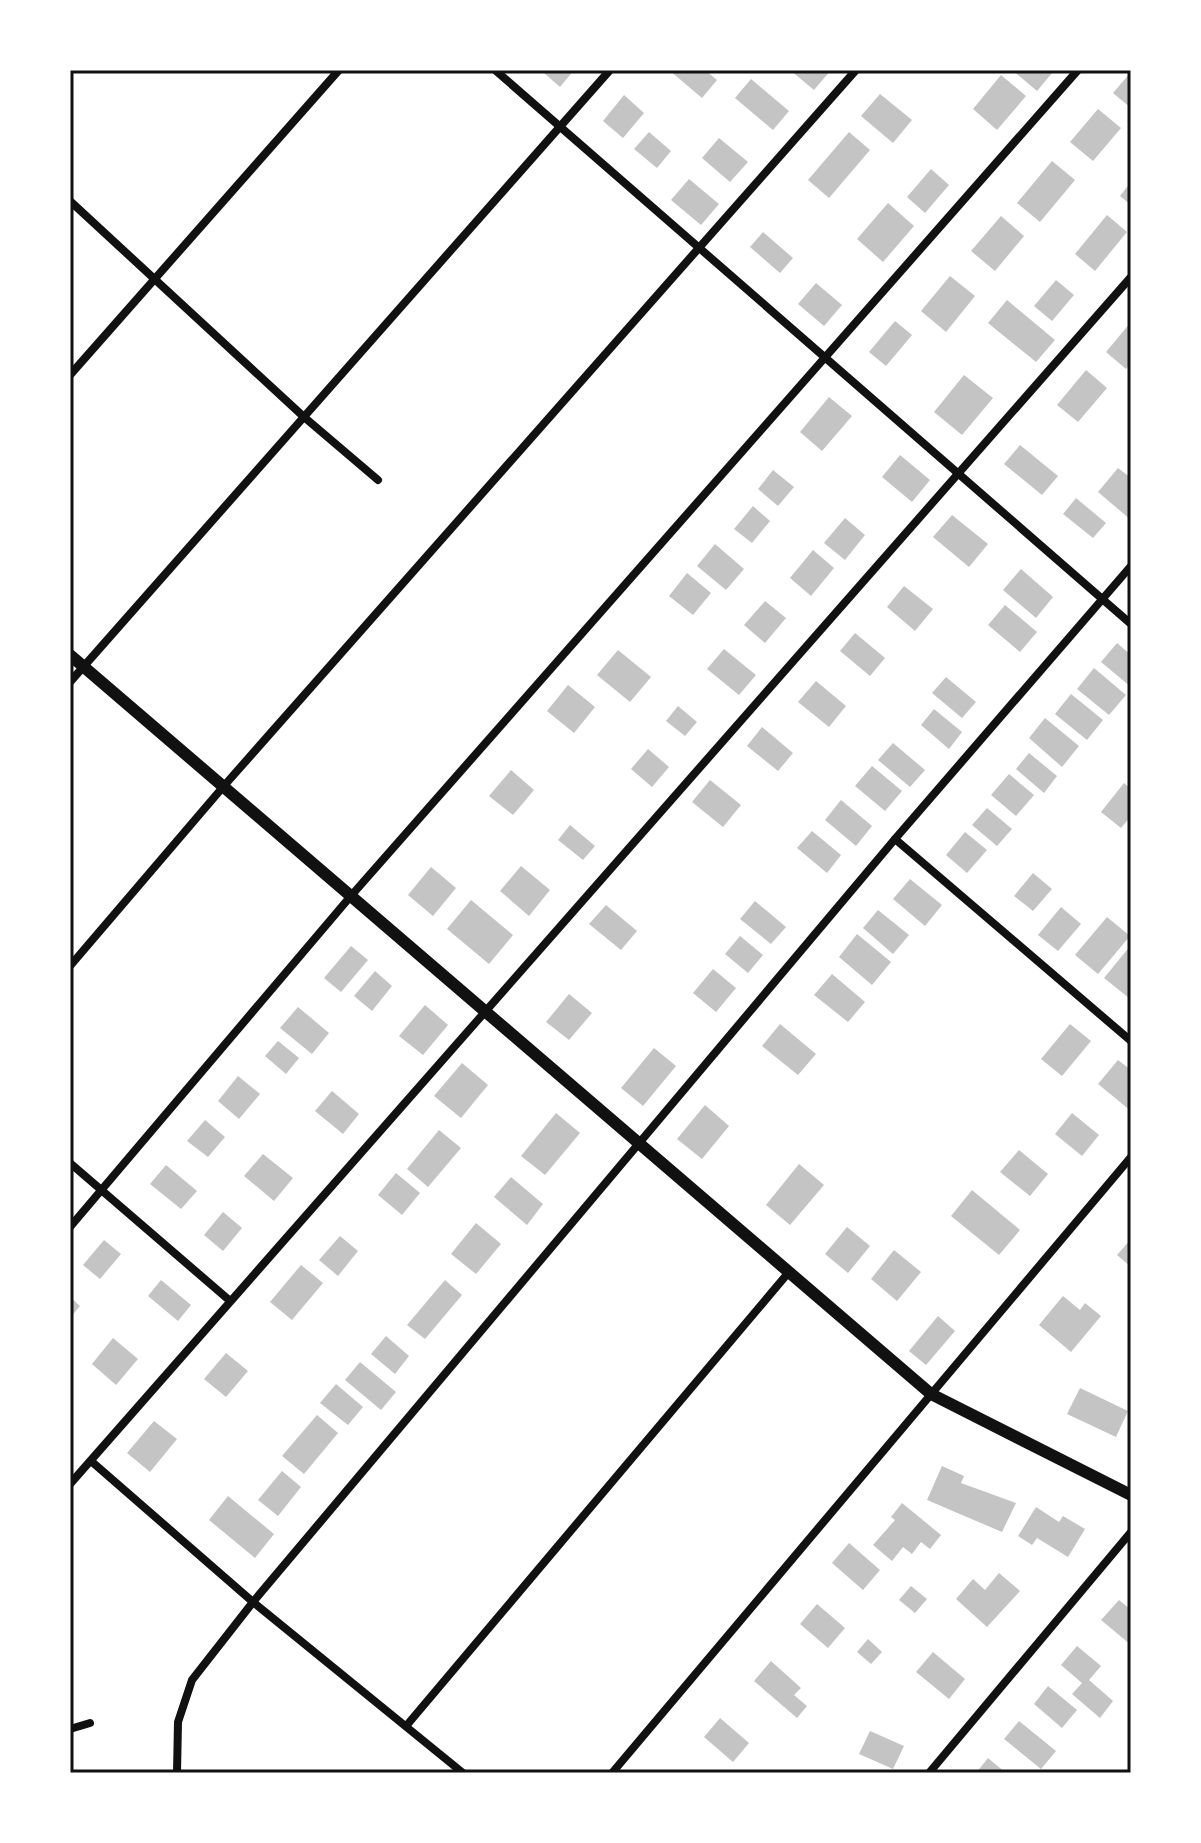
<svg xmlns="http://www.w3.org/2000/svg" width="1201" height="1843" viewBox="0 0 1201 1843" font-family="'Source Serif 4',serif">
<style>
.building{fill:#c4c4c4}
.lines{fill:none;stroke-linecap:round;stroke-linejoin:round}
.minor{stroke:#111;stroke-width:8}
.tertiary{stroke:#111;stroke-width:12}
.neatline{fill:none;stroke:#111;stroke-width:3}
</style>
<rect width="100%" height="100%" fill="#fff"/>
<g class="building">
<polygon points="546,70 574,70 560,87 544,73"/>
<polygon points="669,70 705,70 717,80 702,98"/>
<polygon points="790,70 831,70 814,90"/>
<polygon points="1012,70 1048,70 1052,73 1037,91"/>
<polygon points="1131,72 1131,108 1113,93"/>
<polygon points="1001,75 1026,96 997,130 973,109"/>
<polygon points="751,79 789,111 773,130 735,98"/>
<polygon points="880,94 912,120 893,143 861,116"/>
<polygon points="624,95 644,113 623,138 603,121"/>
<polygon points="1098,109 1121,128 1093,161 1070,142"/>
<polygon points="649,132 671,151 657,168 634,149"/>
<polygon points="849,132 870,150 829,198 808,180"/>
<polygon points="719,138 748,162 730,182 702,158"/>
<polygon points="1052,161 1075,180 1040,222 1017,203"/>
<polygon points="931,169 949,185 925,213 907,197"/>
<polygon points="689,179 719,204 701,225 671,200"/>
<polygon points="1131,182 1131,205 1120,196"/>
<polygon points="888,203 914,226 883,262 857,239"/>
<polygon points="1107,215 1127,232 1095,271 1075,254"/>
<polygon points="1001,216 1024,236 995,271 971,251"/>
<polygon points="763,232 793,258 780,273 750,247"/>
<polygon points="950,276 975,296 946,332 921,311"/>
<polygon points="1056,280 1074,295 1052,321 1034,306"/>
<polygon points="816,283 842,305 824,326 798,304"/>
<polygon points="1007,300 1055,340 1036,362 988,323"/>
<polygon points="895,321 912,335 886,366 869,352"/>
<polygon points="1131,322 1131,363 1126,369 1106,352"/>
<polygon points="1086,370 1107,388 1078,422 1057,405"/>
<polygon points="964,375 993,398 962,435 934,412"/>
<polygon points="829,397 852,416 822,451 800,432"/>
<polygon points="1020,445 1058,476 1042,495 1004,464"/>
<polygon points="900,455 930,480 912,502 882,477"/>
<polygon points="1118,468 1131,478 1131,520 1098,492"/>
<polygon points="773,470 794,487 778,506 758,489"/>
<polygon points="1076,498 1106,523 1093,538 1063,514"/>
<polygon points="753,506 770,521 752,543 734,529"/>
<polygon points="952,515 988,544 969,567 933,537"/>
<polygon points="845,518 865,535 845,560 824,543"/>
<polygon points="715,544 744,569 726,590 697,566"/>
<polygon points="813,550 834,568 811,596 790,578"/>
<polygon points="1021,569 1053,597 1036,618 1003,590"/>
<polygon points="687,573 711,593 693,615 669,596"/>
<polygon points="904,586 933,609 915,631 887,607"/>
<polygon points="765,601 786,618 765,643 744,625"/>
<polygon points="1005,605 1037,632 1020,652 988,625"/>
<polygon points="855,633 885,658 870,676 840,651"/>
<polygon points="1117,643 1131,655 1131,687 1101,662"/>
<polygon points="724,649 756,675 739,695 707,669"/>
<polygon points="618,650 651,677 630,702 597,675"/>
<polygon points="1094,668 1126,695 1109,715 1077,689"/>
<polygon points="946,677 976,702 962,718 932,693"/>
<polygon points="816,681 846,706 829,727 798,702"/>
<polygon points="568,685 595,707 574,733 547,711"/>
<polygon points="1071,694 1103,720 1087,740 1055,714"/>
<polygon points="678,706 697,722 685,736 666,721"/>
<polygon points="934,709 962,732 949,749 921,725"/>
<polygon points="1045,718 1079,746 1062,767 1029,738"/>
<polygon points="762,727 793,753 778,771 747,746"/>
<polygon points="893,743 925,770 910,787 878,760"/>
<polygon points="648,749 669,767 652,787 631,769"/>
<polygon points="1029,753 1057,776 1044,793 1016,769"/>
<polygon points="872,766 902,791 885,811 855,786"/>
<polygon points="511,770 534,790 513,815 489,796"/>
<polygon points="1009,774 1034,795 1016,816 991,795"/>
<polygon points="710,780 741,805 723,827 692,802"/>
<polygon points="1124,783 1131,789 1131,816 1121,828 1101,812"/>
<polygon points="841,800 872,826 856,846 825,820"/>
<polygon points="987,808 1012,829 997,846 972,825"/>
<polygon points="570,825 595,846 583,860 558,840"/>
<polygon points="812,831 841,855 827,873 797,848"/>
<polygon points="965,832 987,850 967,873 946,855"/>
<polygon points="521,866 550,890 529,916 500,891"/>
<polygon points="431,867 456,888 433,916 408,895"/>
<polygon points="1033,873 1052,889 1033,911 1014,896"/>
<polygon points="910,879 942,905 925,926 893,899"/>
<polygon points="471,900 513,935 489,964 447,929"/>
<polygon points="755,901 786,927 771,944 740,919"/>
<polygon points="606,905 637,931 621,950 589,924"/>
<polygon points="1061,907 1081,924 1058,951 1038,935"/>
<polygon points="878,910 909,935 893,954 863,928"/>
<polygon points="1107,917 1130,936 1098,974 1075,955"/>
<polygon points="857,934 891,962 872,985 839,957"/>
<polygon points="740,936 763,955 748,973 725,954"/>
<polygon points="1131,945 1131,995 1129,998 1104,978"/>
<polygon points="351,946 368,960 341,992 324,978"/>
<polygon points="713,969 736,988 716,1012 693,993"/>
<polygon points="375,971 392,986 372,1011 354,996"/>
<polygon points="832,974 865,1002 848,1022 814,995"/>
<polygon points="569,994 592,1013 569,1040 546,1022"/>
<polygon points="425,1005 448,1025 423,1055 399,1036"/>
<polygon points="298,1007 329,1033 312,1054 280,1028"/>
<polygon points="780,1024 816,1054 798,1075 762,1046"/>
<polygon points="1070,1024 1091,1041 1062,1076 1041,1059"/>
<polygon points="278,1041 299,1058 286,1074 265,1056"/>
<polygon points="654,1048 676,1066 643,1106 621,1088"/>
<polygon points="1118,1060 1131,1070 1131,1111 1098,1084"/>
<polygon points="462,1063 488,1085 461,1118 434,1096"/>
<polygon points="238,1076 260,1094 239,1119 218,1101"/>
<polygon points="332,1091 359,1114 343,1134 315,1111"/>
<polygon points="705,1105 729,1126 702,1159 677,1139"/>
<polygon points="556,1113 580,1133 545,1175 521,1156"/>
<polygon points="1072,1113 1099,1135 1082,1156 1055,1134"/>
<polygon points="205,1120 225,1137 208,1157 187,1141"/>
<polygon points="439,1130 461,1148 428,1187 407,1169"/>
<polygon points="1019,1150 1048,1174 1030,1196 1000,1172"/>
<polygon points="263,1154 293,1178 274,1201 244,1176"/>
<polygon points="799,1164 824,1185 790,1225 766,1205"/>
<polygon points="166,1165 197,1191 181,1209 150,1184"/>
<polygon points="396,1173 420,1193 402,1215 378,1195"/>
<polygon points="511,1177 543,1204 527,1225 494,1197"/>
<polygon points="972,1190 1020,1230 999,1255 951,1216"/>
<polygon points="223,1212 242,1228 223,1251 204,1235"/>
<polygon points="476,1223 501,1244 476,1274 451,1254"/>
<polygon points="847,1227 870,1246 848,1273 825,1254"/>
<polygon points="340,1236 358,1251 338,1276 319,1260"/>
<polygon points="1131,1239 1131,1267 1117,1255"/>
<polygon points="104,1240 121,1254 100,1279 83,1265"/>
<polygon points="894,1250 921,1272 897,1301 871,1279"/>
<polygon points="301,1265 323,1283 292,1320 270,1302"/>
<polygon points="161,1280 191,1305 178,1321 148,1296"/>
<polygon points="445,1280 462,1295 425,1339 407,1325"/>
<polygon points="1063,1296 1080,1310 1085,1303 1101,1316 1071,1352 1039,1325"/>
<polygon points="70,1297 80,1306 70,1318"/>
<polygon points="938,1316 955,1331 926,1365 909,1351"/>
<polygon points="386,1336 409,1356 395,1374 371,1354"/>
<polygon points="113,1338 138,1359 116,1385 92,1364"/>
<polygon points="226,1353 248,1371 226,1397 204,1379"/>
<polygon points="360,1362 396,1392 381,1410 345,1380"/>
<polygon points="336,1384 363,1407 348,1425 320,1403"/>
<polygon points="1080,1388 1128,1411 1116,1437 1067,1414"/>
<polygon points="317,1415 338,1433 304,1474 282,1456"/>
<polygon points="154,1421 177,1439 150,1472 127,1453"/>
<polygon points="942,1466 964,1476 961,1483 1016,1503 1002,1532 927,1500"/>
<polygon points="282,1471 301,1487 278,1516 258,1500"/>
<polygon points="228,1496 274,1534 255,1558 209,1520"/>
<polygon points="902,1503 941,1535 930,1549 921,1542 912,1554 903,1547 892,1561 873,1545 895,1520 891,1517"/>
<polygon points="1036,1507 1059,1522 1063,1516 1085,1529 1068,1557 1037,1538 1032,1545 1018,1536"/>
<polygon points="849,1543 880,1570 863,1590 832,1563"/>
<polygon points="999,1573 1020,1591 987,1627 956,1599 973,1579 985,1590"/>
<polygon points="911,1586 927,1599 915,1613 899,1600"/>
<polygon points="1119,1600 1131,1610 1131,1645 1101,1620"/>
<polygon points="817,1604 845,1628 828,1648 800,1624"/>
<polygon points="868,1639 882,1652 871,1664 857,1652"/>
<polygon points="1077,1646 1101,1666 1089,1680 1113,1701 1100,1718 1072,1694 1082,1683 1061,1665"/>
<polygon points="933,1652 965,1679 949,1699 916,1672"/>
<polygon points="771,1661 801,1688 794,1695 807,1706 797,1718 754,1681"/>
<polygon points="1048,1686 1077,1710 1062,1728 1034,1704"/>
<polygon points="720,1718 749,1743 733,1762 704,1737"/>
<polygon points="1019,1721 1056,1751 1041,1769 1004,1739"/>
<polygon points="870,1731 904,1746 893,1769 859,1754"/>
<polygon points="988,1758 1006,1773 976,1773"/>
</g>
<g class="lines">
<g class="minor">
<polyline points="495,70 1131,624"/>
<polyline points="70,201 304,417 378,480"/>
<polyline points="70,375 339,70"/>
<polyline points="70,682 610,70"/>
<polyline points="895,839 1131,1041"/>
<polyline points="70,966 223,787 856,70"/>
<polyline points="70,1163 229,1300"/>
<polyline points="70,1227 350,897 1078,70"/>
<polyline points="91,1461 253,1602 463,1773"/>
<polyline points="70,1484 1131,277"/>
<polyline points="407,1725 789,1272"/>
<polyline points="70,1729 90,1723"/>
<polyline points="177,1773 178,1722 192,1680 253,1602 895,839 1131,566"/>
<polyline points="612,1773 1131,1157"/>
<polyline points="929,1773 1131,1532"/>
</g>
<polyline class="tertiary" points="70,655 931,1394 1131,1495"/>
</g>
<rect width="1201" height="1843" fill="none" stroke="#ffffff" stroke-width="144"/>
<rect x="72" y="72" width="1057" height="1699" class="neatline"/>
</svg>
